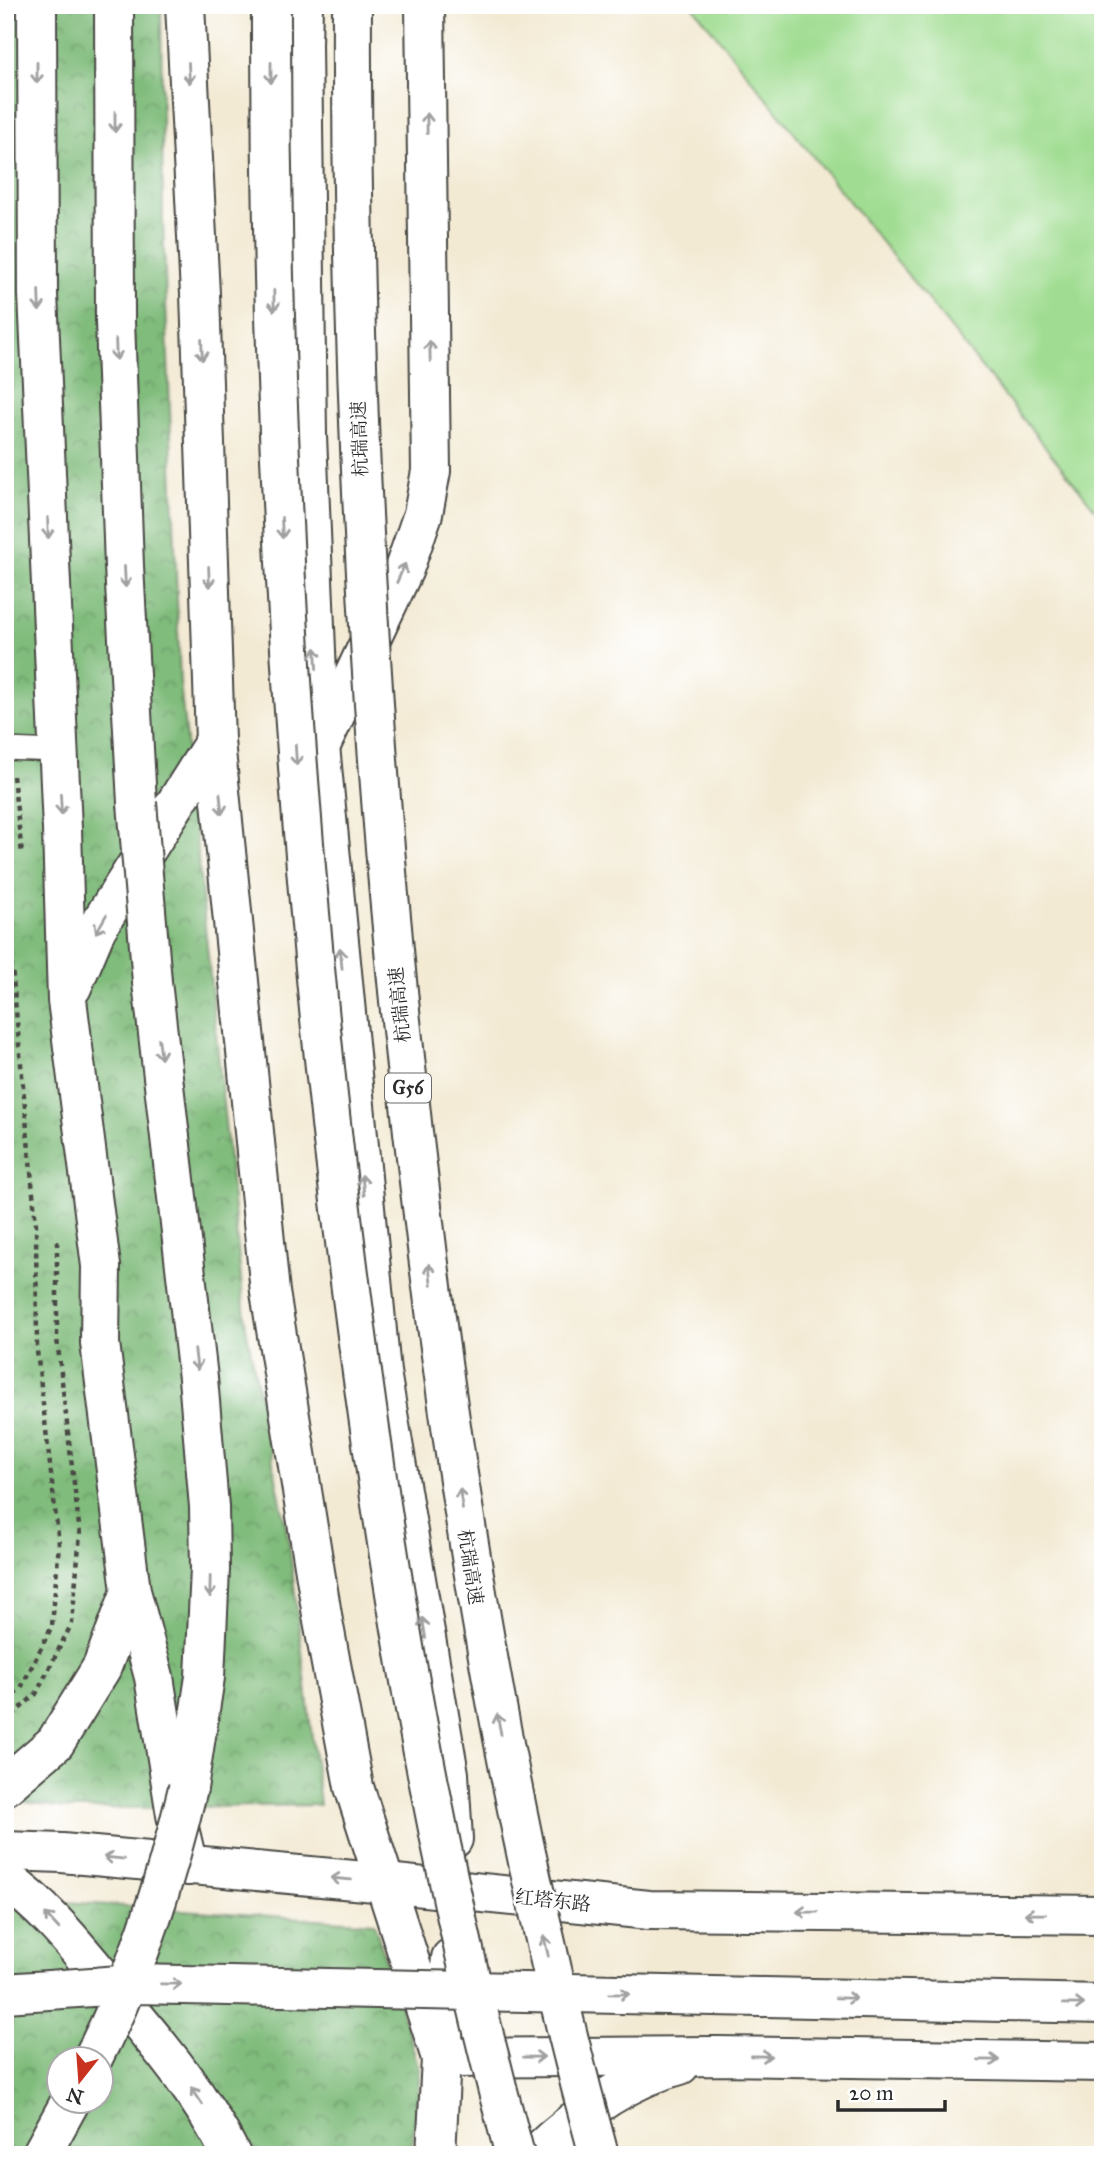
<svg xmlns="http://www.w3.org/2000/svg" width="1108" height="2160" viewBox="0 0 1108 2160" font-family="'IM FELL Great Primer','Noto Serif SC',serif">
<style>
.grass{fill:#a0dd92;stroke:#66845e;stroke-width:2}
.forest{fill:url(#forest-crowns);stroke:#567454;stroke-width:2;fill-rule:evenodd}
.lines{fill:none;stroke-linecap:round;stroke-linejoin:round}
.service-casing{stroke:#494844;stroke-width:24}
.secondary-casing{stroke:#494844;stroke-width:42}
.primary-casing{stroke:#494844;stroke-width:42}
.path{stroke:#494844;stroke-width:4.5;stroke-dasharray:5 5;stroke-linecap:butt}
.service{stroke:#fff;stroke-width:21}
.secondary{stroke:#fff;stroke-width:38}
.primary{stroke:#fff;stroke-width:38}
.secondary-bridge-casing{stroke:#494844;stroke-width:42;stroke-linecap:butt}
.primary-bridge-casing{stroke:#494844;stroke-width:42;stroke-linecap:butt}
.motorway-bridge-casing{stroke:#494844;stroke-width:42;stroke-linecap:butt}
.secondary-bridge{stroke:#fff;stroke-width:38}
.primary-bridge{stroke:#fff;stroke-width:38}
.motorway-bridge{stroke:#fff;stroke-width:38}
.oneway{stroke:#a0a0a0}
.labels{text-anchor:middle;stroke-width:5;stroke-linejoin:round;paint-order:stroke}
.shield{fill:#fff;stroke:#6b6b6b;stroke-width:2}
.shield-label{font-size:18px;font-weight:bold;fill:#2b2b2b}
.street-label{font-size:19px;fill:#2b2b2b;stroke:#fff}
</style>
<defs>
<pattern id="forest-crowns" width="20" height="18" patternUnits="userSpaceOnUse" patternTransform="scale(1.75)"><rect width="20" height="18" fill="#80bc7c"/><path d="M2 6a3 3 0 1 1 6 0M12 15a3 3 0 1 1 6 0" fill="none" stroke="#699966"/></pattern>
</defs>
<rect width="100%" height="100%" fill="#fff"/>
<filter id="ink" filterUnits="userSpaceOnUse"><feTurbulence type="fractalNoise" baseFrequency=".0143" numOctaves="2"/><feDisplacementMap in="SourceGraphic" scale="14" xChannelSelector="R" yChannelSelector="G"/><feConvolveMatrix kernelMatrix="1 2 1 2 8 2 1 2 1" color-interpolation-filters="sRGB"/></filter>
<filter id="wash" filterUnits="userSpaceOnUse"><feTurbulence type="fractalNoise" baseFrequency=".00686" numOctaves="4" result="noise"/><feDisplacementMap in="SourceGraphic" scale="28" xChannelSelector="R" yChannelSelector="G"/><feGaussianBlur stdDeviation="1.57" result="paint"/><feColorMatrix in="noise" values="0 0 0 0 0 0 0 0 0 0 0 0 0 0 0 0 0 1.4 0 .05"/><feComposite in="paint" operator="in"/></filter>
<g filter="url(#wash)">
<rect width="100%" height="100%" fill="#f3ead4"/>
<polygon class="grass" points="692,5 1103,5 1103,519"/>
<g class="forest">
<polygon points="5,5 161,5 163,220 180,682 246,1327 289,1543 320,1805 70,1809 5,1799"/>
<path d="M 5,1898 L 374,1923 L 420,2071 L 411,2155 L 5,2155 ZM 60,2058 L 102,2058 L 102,2100 L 60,2100 Z"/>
</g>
</g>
<g filter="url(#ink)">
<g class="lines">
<defs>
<polyline id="service" points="5,749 58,751"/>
<g id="secondary">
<polyline points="37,5 38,294 62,829 67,1000 101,1266 100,1343 131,1591 154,1677 176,1815 188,1866"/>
<polyline points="185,5 200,294 215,741 270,1292 323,1621 354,1787 441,2058 716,2056 1103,2062"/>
<polyline points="72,987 97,928 215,741"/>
<polyline points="5,1786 55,1743 102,1667 131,1591"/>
<polyline points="5,1851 62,1853 386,1883 649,1910 1103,1915"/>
<path d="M 5,1879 C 45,1907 75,1945 106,1982 C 152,2037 199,2090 231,2155"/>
<path d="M 535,2155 C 576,2116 625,2079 680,2065"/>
</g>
<g id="primary">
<polyline points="114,5 115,321 124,566 137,803"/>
<polyline points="303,5 302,45 307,436 320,746 381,1372 449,1774 453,1839"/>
<polyline points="323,741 404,569 423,514 431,471 425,5"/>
<polyline points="152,982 198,1378 209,1507 210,1569 205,1677 188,1788"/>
<polyline points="41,2155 71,2100"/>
<polyline points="436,2155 441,2058 451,1958"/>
</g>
</defs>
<use href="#service" class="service-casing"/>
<use href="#secondary" class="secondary-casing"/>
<use href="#primary" class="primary-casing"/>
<g class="path">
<polyline points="13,776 22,854"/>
<polyline points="5,893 36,1225 37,1351 59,1544 52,1626 21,1688 5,1701"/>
<polyline points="5,1722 36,1694 72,1623 80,1534 57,1339 57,1236"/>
</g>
<use href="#service" class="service"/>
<use href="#secondary" class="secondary"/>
<use href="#primary" class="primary"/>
<defs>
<polyline id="secondary-bridge" points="5,1993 135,1984 1103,2004"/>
<g id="primary-bridge">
<polyline points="137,803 152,982"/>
<path d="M 93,2058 C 137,1973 166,1881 188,1788"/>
</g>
<g id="motorway-bridge">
<path d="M 271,5 C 270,427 295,848 348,1266 C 386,1566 435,1863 515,2155"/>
<path d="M 352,5 C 350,424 375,841 428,1256 C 466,1559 518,1860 599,2155"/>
</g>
</defs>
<use href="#secondary-bridge" class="secondary-bridge-casing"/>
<use href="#primary-bridge" class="primary-bridge-casing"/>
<use href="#motorway-bridge" class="motorway-bridge-casing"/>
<use href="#secondary-bridge" class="secondary-bridge"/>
<use href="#primary-bridge" class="primary-bridge"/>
<use href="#motorway-bridge" class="motorway-bridge"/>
</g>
<defs><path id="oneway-shaft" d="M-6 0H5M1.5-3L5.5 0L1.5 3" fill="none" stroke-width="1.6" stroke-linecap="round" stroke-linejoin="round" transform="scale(1.75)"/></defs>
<g class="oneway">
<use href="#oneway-shaft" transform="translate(37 73) rotate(90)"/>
<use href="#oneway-shaft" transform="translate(189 73) rotate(87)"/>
<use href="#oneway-shaft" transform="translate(271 73) rotate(90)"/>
<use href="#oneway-shaft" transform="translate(115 122) rotate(90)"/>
<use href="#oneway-shaft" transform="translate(427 123) rotate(-91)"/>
<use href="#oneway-shaft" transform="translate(39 301) rotate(88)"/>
<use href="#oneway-shaft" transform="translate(274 301) rotate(89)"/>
<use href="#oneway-shaft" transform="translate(116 350) rotate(88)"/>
<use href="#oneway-shaft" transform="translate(202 350) rotate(88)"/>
<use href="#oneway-shaft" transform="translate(430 351) rotate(-91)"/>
<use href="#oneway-shaft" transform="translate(48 528) rotate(88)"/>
<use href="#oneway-shaft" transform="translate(282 528) rotate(87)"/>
<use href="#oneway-shaft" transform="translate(401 573) rotate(-66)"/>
<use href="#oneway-shaft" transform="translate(125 577) rotate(87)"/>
<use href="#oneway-shaft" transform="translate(209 577) rotate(88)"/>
<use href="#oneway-shaft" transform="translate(316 658) rotate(-93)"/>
<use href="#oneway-shaft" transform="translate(296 755) rotate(86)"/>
<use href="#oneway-shaft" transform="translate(61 804) rotate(87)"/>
<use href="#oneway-shaft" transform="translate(221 804) rotate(84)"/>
<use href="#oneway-shaft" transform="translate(101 924) rotate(120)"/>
<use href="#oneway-shaft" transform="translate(341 958) rotate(-96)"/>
<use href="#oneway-shaft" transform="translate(160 1049) rotate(83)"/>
<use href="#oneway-shaft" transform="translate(363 1185) rotate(-96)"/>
<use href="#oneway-shaft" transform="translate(430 1274) rotate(-97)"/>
<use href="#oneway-shaft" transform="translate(196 1360) rotate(83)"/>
<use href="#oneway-shaft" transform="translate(461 1499) rotate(-98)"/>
<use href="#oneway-shaft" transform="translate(210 1587) rotate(91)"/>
<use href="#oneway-shaft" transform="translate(424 1628) rotate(-99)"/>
<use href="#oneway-shaft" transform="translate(499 1724) rotate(-101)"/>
<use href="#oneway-shaft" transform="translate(114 1858) rotate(-174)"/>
<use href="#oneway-shaft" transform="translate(341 1879) rotate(-175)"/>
<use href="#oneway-shaft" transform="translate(807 1912) rotate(-179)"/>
<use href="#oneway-shaft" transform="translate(1035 1914) rotate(-179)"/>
<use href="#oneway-shaft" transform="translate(52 1921) rotate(-132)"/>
<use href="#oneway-shaft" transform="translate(546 1946) rotate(-103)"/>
<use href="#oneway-shaft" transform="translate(171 1984) rotate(1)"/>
<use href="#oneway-shaft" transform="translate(619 1994) rotate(1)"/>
<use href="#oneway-shaft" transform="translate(846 1998) rotate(1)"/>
<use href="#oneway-shaft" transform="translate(1074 2004) rotate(1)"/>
<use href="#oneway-shaft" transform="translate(761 2056) rotate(1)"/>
<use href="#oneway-shaft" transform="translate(534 2057) rotate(-1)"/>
<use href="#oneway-shaft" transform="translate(989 2060) rotate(1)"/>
<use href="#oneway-shaft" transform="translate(197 2096) rotate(-123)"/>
</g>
</g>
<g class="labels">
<rect class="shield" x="385" y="1073.5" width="46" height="29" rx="5"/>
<g class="shield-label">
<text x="408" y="1094">G56</text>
</g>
<g class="street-label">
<text transform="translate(359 439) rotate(-92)" y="7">杭瑞高速</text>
<text transform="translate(399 1005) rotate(-96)" y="7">杭瑞高速</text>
<text transform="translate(471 1567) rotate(81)" y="7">杭瑞高速</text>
<text transform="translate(553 1900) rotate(6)" y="7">红塔东路</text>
</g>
</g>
<rect width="1108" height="2160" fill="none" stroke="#fff" stroke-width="28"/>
<g transform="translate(80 2080) rotate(197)"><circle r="33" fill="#ffffff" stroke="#aaaaaa" stroke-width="2"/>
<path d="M0-5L12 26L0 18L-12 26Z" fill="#c8321e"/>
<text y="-10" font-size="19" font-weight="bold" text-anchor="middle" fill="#2b2b2b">N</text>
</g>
<path d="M838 2100v10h107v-10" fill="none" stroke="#2b2b2b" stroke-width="3.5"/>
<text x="849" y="2100" font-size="21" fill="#2b2b2b" stroke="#ffffff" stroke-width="5" paint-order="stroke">20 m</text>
</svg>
